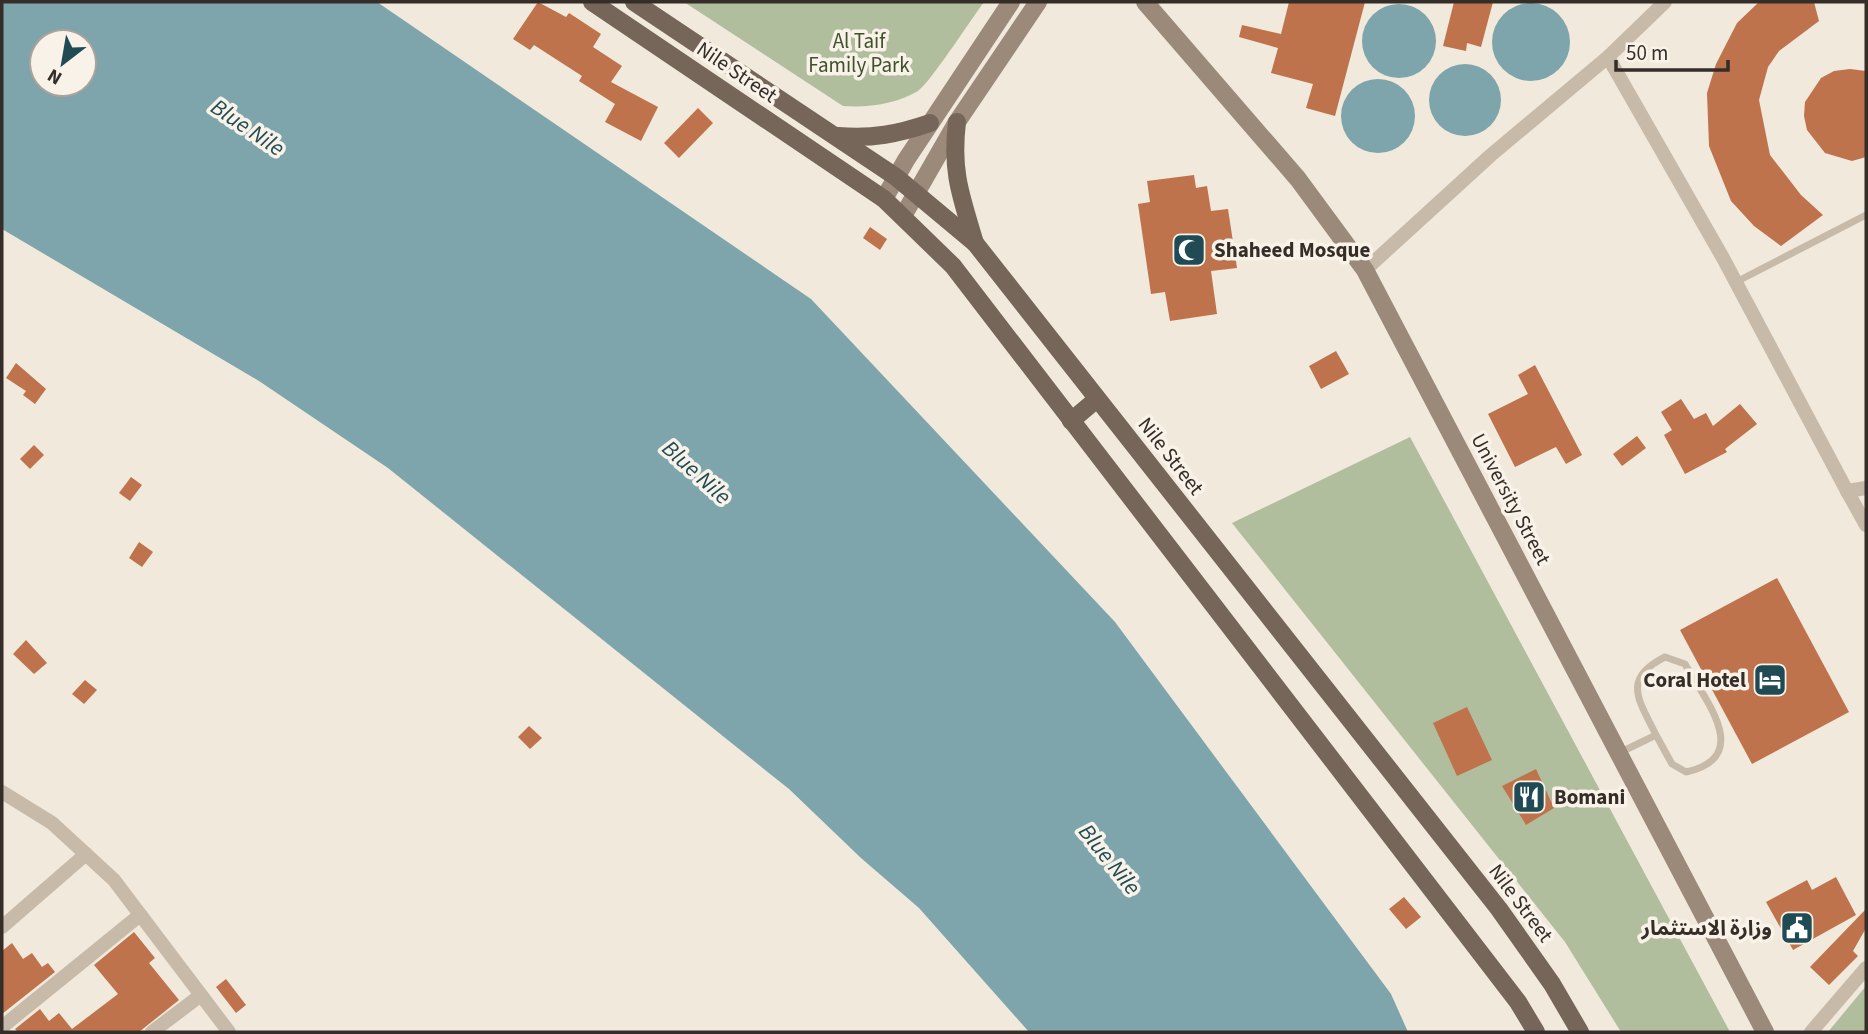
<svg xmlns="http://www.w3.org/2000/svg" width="1868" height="1034" viewBox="0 0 1868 1034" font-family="'Source Sans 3','Noto Sans Arabic',sans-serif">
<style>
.green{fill:#b0be9d}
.water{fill:#7da5ab;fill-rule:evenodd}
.building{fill:#be734c}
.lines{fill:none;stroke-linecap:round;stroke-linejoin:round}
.lane{stroke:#c7baa8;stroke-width:7}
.street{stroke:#c7baa8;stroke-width:14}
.secondary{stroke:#9b897a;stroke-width:18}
.primary{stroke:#76665a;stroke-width:18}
.labels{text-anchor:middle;stroke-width:7;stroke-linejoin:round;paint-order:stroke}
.park-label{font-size:21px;fill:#41512d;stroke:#f8f2e8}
.street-label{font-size:21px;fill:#352d28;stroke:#f8f2e8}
.poi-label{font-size:21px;font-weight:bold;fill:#352d28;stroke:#f8f2e8;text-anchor:start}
.water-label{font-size:23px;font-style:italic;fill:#204b54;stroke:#f8f2e8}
</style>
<rect width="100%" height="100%" fill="#f0e9dc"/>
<g class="green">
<path d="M 684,2 L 984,2 C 972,18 930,83 918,91 C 896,104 868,108 843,106 Z"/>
<polygon points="1410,437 1730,1032 1621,1032 1565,942 1232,523"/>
<polygon points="1866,986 1866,1032 1828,1032"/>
</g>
<g class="water">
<path d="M 2,2 L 377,2 L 811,299 L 1115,622 L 1391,994 L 1408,1032 L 1029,1032 L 919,908 L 861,858 L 789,789 L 388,468 L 259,381 L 2,229 ZM 84,42 L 84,84 L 42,84 L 42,42 Z"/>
<circle cx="1531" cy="42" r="39"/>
<circle cx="1399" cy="41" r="37"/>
<circle cx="1465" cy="100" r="36"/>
<circle cx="1378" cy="116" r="37"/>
</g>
<g class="building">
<polygon points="538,2 566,17 569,13 601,34 593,47 622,66 611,82 658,107 641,141 605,122 615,104 579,81 582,76 534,45 530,50 513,39"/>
<polygon points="1289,2 1365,2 1335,116 1306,108 1313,84 1271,73 1278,48 1239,37 1242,25 1281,34"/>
<polygon points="1454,2 1493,2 1481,47 1467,43 1466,51 1443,46"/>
<polygon points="1759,2 1814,2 1819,21 1779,51 1768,67 1759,100 1770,155 1801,195 1823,215 1781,246 1754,226 1731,201 1709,146 1707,93 1716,64 1737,23"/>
<polygon points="1850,69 1866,71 1866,157 1852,161 1825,153 1807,130 1804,116 1805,102 1821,78 1834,71"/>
<polygon points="698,108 713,123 679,158 664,143"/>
<polygon points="1194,175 1196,188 1207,186 1211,211 1228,209 1237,268 1211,271 1217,314 1170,321 1165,292 1151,294 1138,204 1150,202 1147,181"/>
<polygon points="870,227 887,239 880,250 863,238"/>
<polygon points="1336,351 1349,374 1321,389 1309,366"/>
<polygon points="16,363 46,389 35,404 23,395 26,391 6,378"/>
<polygon points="1535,365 1582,455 1566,464 1556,447 1515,467 1488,414 1528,394 1518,375"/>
<polygon points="1681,399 1694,419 1706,413 1713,426 1740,404 1757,424 1725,449 1727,452 1685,474 1664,435 1672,430 1661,412"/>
<polygon points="1637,436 1646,448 1622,466 1613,454"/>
<polygon points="34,445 44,455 30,469 20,459"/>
<polygon points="131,477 142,485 130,501 119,493"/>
<polygon points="139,542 153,552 142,567 129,558"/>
<polygon points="1777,578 1849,712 1752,764 1680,630"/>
<polygon points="26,640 47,663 34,674 13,654"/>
<polygon points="85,680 97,690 84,704 72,694"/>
<polygon points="1467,707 1492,760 1457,776 1433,723"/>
<polygon points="529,726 542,738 530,749 518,737"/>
<polygon points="1536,769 1554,808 1526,825 1502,786"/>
<polygon points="1836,877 1856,915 1793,950 1766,902 1807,880 1812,890"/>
<polygon points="1404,897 1421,917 1406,929 1389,909"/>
<polygon points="1866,909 1866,928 1853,951 1858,956 1829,985 1810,967"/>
<polygon points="134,932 155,958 149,963 179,1000 139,1032 18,1032 15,1029 40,1009 49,1021 59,1013 72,1029 118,994 94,965"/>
<polygon points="12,943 23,959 32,953 42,967 48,963 55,972 2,1014 2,951"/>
<polygon points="226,979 246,1005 236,1013 216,987"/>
</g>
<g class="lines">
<g class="lane">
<polyline points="1736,282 1866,215"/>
<path d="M 1619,753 L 1656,735 L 1672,764 L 1686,772 C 1754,757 1705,700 1685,664 L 1665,657 C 1621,679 1639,700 1656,735"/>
</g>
<g class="street">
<polyline points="1608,57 1723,258 1847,491 1866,488"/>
<polyline points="1365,270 1491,155 1608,57 1665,2"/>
<polyline points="1847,491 1866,525"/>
<polyline points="2,792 52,823 114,880 229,1032"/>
<polyline points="2,927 86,854"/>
<polyline points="2,1027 140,915"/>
<polyline points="152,1032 201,995"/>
<polyline points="1811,1032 1866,968"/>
</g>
<g class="secondary">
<polyline points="1145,2 1298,179 1365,270 1765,1032"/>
<polyline points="884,199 906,160 1011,2"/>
<polyline points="903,216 957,122 1038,2"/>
</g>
<g class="primary">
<polyline points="592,2 884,199 953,266 1518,1002 1536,1032"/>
<polyline points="634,2 896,177 975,243 1499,909 1552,984 1580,1032"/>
<path d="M 957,122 C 951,172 961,196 975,243"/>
<path d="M 838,136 C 872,139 898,134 930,123"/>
<polyline points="1071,421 1097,399"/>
</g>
</g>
<defs>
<symbol id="mosque-square" viewBox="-11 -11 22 22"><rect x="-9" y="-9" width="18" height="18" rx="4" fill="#204b54" stroke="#f8f2e8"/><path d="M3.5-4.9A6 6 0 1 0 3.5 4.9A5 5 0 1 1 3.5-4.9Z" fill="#fff"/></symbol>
<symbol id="hotel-square" viewBox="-11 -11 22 22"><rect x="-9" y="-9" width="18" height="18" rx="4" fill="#204b54" stroke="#f8f2e8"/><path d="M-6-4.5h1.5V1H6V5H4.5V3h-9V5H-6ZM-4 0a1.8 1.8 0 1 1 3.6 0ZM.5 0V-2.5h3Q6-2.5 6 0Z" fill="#fff"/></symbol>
<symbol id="restaurant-square" viewBox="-11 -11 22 22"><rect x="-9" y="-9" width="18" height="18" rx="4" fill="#204b54" stroke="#f8f2e8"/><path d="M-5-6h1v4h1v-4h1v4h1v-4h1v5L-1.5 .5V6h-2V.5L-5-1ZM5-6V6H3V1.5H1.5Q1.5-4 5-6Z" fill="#fff"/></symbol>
<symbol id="civic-square" viewBox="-11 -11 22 22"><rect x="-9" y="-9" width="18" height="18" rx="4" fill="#204b54" stroke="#f8f2e8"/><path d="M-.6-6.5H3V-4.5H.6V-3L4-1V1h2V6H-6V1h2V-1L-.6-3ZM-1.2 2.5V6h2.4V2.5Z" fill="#fff"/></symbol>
</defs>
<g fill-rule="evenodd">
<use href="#mosque-square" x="1170" y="231" width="38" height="38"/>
<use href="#hotel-square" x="1751" y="661" width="38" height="38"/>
<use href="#restaurant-square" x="1510" y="778" width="38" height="38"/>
<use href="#civic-square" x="1778" y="909" width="38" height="38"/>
</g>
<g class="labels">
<g class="park-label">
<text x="859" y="48">Al Taif<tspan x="859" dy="24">Family Park</tspan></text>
</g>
<g class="street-label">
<text transform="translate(737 72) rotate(34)" y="7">Nile Street</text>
<text transform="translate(1171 456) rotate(52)" y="7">Nile Street</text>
<text transform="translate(1511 499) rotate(62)" y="7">University Street</text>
<text transform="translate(1521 903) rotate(53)" y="7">Nile Street</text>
</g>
<g class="poi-label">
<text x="1214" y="257">Shaheed Mosque</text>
<text x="1746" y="687" text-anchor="end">Coral Hotel</text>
<text x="1554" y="804">Bomani</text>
<text x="1772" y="935" text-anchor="end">وزارة الاستثمار</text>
</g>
<g class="water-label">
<text transform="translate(248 127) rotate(34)" y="8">Blue Nile</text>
<text transform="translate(697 472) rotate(42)" y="8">Blue Nile</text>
<text transform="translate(1110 859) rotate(51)" y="8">Blue Nile</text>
</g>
</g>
<rect width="1868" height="1034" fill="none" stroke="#352d28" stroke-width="7"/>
<g transform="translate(63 63) rotate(211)"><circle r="33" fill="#f8f2e8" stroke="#aaa39b" stroke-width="2"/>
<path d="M0-5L12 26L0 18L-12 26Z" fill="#204b54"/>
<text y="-10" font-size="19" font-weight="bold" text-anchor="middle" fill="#352d28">N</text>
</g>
<path d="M1616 60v10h112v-10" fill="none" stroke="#352d28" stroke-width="3.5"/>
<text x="1626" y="60" font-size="21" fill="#352d28" stroke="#f8f2e8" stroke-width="5" paint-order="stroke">50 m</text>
</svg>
